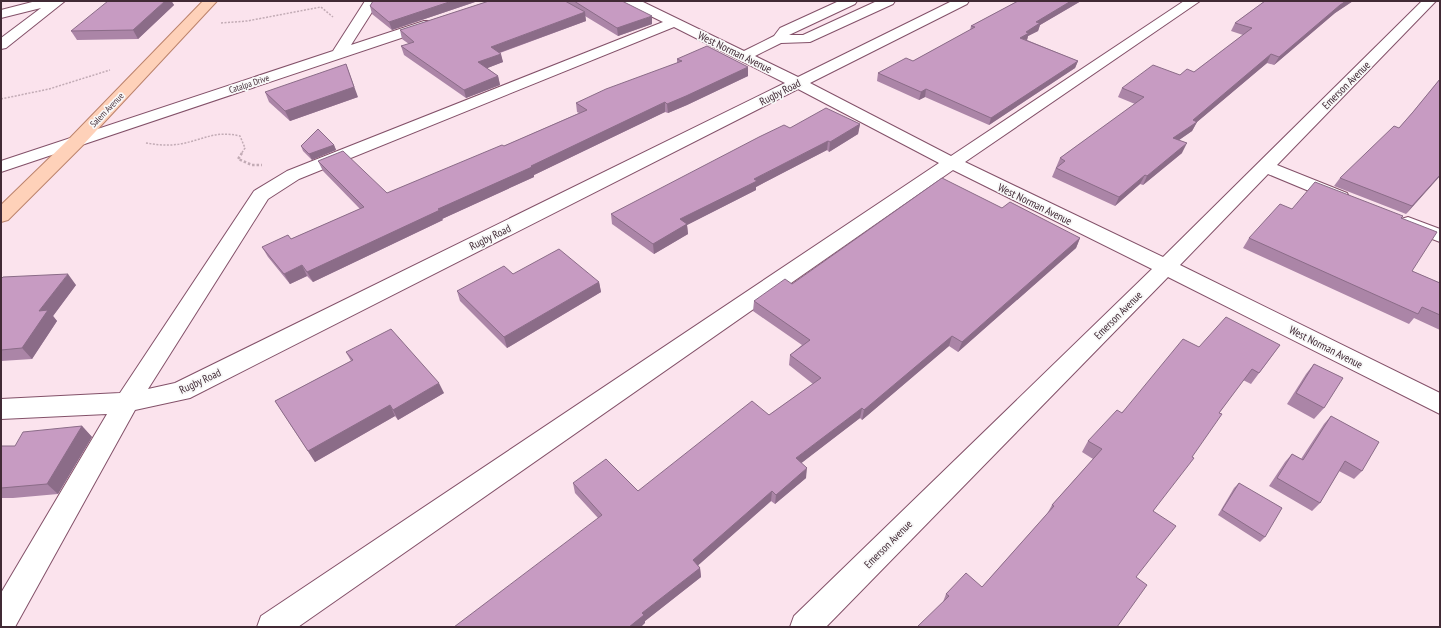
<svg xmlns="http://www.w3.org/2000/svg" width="1441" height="628" viewBox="0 0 1441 628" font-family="'PT Sans Narrow',sans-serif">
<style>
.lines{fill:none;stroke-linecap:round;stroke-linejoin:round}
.minor-casing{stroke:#835169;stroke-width:2}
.major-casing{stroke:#bc836c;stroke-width:2}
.path-far1{stroke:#c2abb5;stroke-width:1.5;stroke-dasharray:2 1.5;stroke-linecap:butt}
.path{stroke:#c2abb5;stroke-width:2.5;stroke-dasharray:2.5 2;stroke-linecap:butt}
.minor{fill:#fff;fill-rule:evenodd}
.major{fill:#fed1b9;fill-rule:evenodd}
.wall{fill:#ab85a7}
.shaded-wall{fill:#8b6c88}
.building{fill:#c79bc2;stroke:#8b6c88}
.labels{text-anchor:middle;stroke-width:3.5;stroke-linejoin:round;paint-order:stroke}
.far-street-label{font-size:9px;fill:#412a35;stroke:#f8f8f8}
.street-label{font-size:11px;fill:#412a35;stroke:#f8f8f8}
</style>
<rect width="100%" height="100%" fill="#fbe3ed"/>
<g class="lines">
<defs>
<g id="minor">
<polygon points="36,1 65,1 6,48 1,49 1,38 41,8 1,18 1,10"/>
<polygon points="365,1 379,1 351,45 424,21 434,21 436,24 434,27 1,172 1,161 333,51"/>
<path d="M 624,1 L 641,1 L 744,51 L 774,36 L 780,28 L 839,1 L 857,1 L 855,4 L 789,35 L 803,35 L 877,1 L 895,1 L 893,4 L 810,42 L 781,43 L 755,56 L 798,77 L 952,1 L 969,1 L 967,4 L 810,83 L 951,156 L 1184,1 L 1200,1 L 965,162 L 1163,257 L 1422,1 L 1436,1 L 1277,165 L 1347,193 L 1349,197 L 1347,201 L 1340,203 L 1333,201 L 1268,174 L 1180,265 L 1440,393 L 1440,414 L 1168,277 L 826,627 L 790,627 L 794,616 L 1152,269 L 953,170 L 298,627 L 257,627 L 261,616 L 939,163 L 798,89 L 190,398 L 135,410 L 15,627 L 1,627 L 1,593 L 107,414 L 1,419 L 1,399 L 120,393 L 254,191 L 287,171 L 663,22 L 626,4 ZM 674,27 L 785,83 L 175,383 L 148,389 L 268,199 L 299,179 Z"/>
<polygon points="1408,217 1440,229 1440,242 1401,227 1398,223 1401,219"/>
</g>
<polygon id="major" points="203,1 217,1 82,146 8,220 1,222 1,205 70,138"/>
</defs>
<use href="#minor" class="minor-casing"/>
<use href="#major" class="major-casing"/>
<g class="path-far1">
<polyline points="221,23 247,21 321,7 333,17"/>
<polyline points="1,99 49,89 110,70"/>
<path d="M 146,143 C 157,145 169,146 180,144 C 203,140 215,130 240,136 L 245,148 L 241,154"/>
</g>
<polyline class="path" points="242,153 238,159 252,165 262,165"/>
<use href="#minor" class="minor"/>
<use href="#major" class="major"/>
</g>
<g class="wall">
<polygon points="373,1 478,1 392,30 372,14 370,6"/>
<polygon points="489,1 622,1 652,24 618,36 585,16 586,21 500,53 503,62 487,68 498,76 500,85 466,98 404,55 401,46 409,44 402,39 400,30"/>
<polygon points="1018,1 1081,1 1040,25 1038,31 1028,36 1027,40 1078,61 1075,68 989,125 925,97 919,100 877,81 878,73 913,61 970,30 971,26"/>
<polygon points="1265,1 1353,1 1335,13 1274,65 1267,63 1197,122 1192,131 1179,140 1182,153 1143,185 1140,184 1115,206 1052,177 1060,158 1135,104 1118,97 1122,88 1194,72 1243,35 1231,31 1235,23"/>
<polygon points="172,2 174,5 138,39 77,40 71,31"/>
<polygon points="677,59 748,76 687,105 668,113 665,112 534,175 534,177 442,219 443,220 313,282 307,276 290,284 268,257 262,247 291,239 360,209 323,171 318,161 387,193 504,146 579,113 577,112 576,103 677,63"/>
<polygon points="1440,79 1440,176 1406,214 1334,186 1340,178 1399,128 1413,112"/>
<polygon points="265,92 358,97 290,121 269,102"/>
<polygon points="860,124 858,134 829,152 827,150 756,187 756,190 687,225 688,234 654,254 612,224 611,214 790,128"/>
<polygon points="334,145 336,150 312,160 303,151 301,146"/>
<polygon points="1002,208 1080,238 1076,248 958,352 949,346 862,420 860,418 801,463 806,478 775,504 771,501 698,565 700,568 701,577 645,621 645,623 598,518 575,493 573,483 638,491 769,415 813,384 789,365 790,355 802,345 753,311 754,301 792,284"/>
<polygon points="1292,209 1401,218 1412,271 1440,283 1440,330 1414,318 1409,324 1243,248 1249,238"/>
<polygon points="513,274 599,282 601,292 507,348 460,301 457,291"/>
<polygon points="1,279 76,285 53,316 57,321 32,359 1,361"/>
<polygon points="1280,345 1251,384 1243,380 1219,413 1153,511 1136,577 943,602 946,594 982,587 1047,514 1052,505 1093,459 1082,452 1088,441 1199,347"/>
<polygon points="346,352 444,393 398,420 395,416 315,462 275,401 351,361"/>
<polygon points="1314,364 1324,408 1314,419 1287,404 1306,374"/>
<polygon points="1331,416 1362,471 1354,479 1339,471 1320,503 1312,511 1269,486 1285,462 1292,454 1301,459 1324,424"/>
<polygon points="82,426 92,437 58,494 13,498 1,498 1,446 15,446"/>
<polygon points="1239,483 1265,537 1260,542 1218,515 1234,488"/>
</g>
<g class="shaded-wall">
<polygon points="165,1 173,1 172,2 174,5 138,39 133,30"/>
<polygon points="452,1 478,1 392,30 389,22"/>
<polygon points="1071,1 1081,1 1040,25 1038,31 1028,36 1027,40 1020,38 1036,22"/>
<polygon points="1346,1 1353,1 1335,13 1274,65 1279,57 1340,5"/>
<polygon points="585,12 586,21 493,55 491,47"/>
<polygon points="652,16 652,24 618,36 617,28"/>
<polygon points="501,54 503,62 480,71 478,62"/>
<polygon points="1271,54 1267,63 1197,122 1192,131 1169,147 1173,138 1193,120"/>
<polygon points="1078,61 1075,68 989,125 991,118"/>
<polygon points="346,64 358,97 290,121 285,111"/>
<polygon points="748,67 748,76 687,105 668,113 667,104"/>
<polygon points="498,76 500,85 466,98 464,90"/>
<polygon points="926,89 925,97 919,100 921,92"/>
<polygon points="665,102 665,112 534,175 534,177 442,219 443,220 313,282 307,272 438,209"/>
<polygon points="860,124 858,134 829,152 830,142"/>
<polygon points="828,141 827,150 756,187 756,190 687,225 688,234 654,254 653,244 680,219 754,179"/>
<polygon points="1187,143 1182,153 1143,185 1147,176"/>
<polygon points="334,145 336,150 312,160 309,154"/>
<polygon points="1145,175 1140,184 1115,206 1119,197"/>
<polygon points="1440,175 1440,176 1406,214 1412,206"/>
<polygon points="1080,238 1076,248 958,352 962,342"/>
<polygon points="302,265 307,276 290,284 284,274"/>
<polygon points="68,274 76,285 53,316 57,321 32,359 22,348 39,311"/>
<polygon points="599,282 601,292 507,348 504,337"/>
<polygon points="952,336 949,346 862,420 864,410"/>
<polygon points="439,383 444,393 398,420 393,410"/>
<polygon points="390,405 395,416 315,462 308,451"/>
<polygon points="862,408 860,418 795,468 796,458"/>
<polygon points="82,426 92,437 58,494 47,484"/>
<polygon points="807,468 806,478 775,504 776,495"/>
<polygon points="772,491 771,501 694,569 693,560"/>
<polygon points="700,568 701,577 645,621 645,623 641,627 629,627 642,613"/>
</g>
<g class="building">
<polygon points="108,1 165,1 133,30 71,31"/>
<polygon points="373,1 452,1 389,22 370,6"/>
<polygon points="489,1 565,1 585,12 491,47 501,54 478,62 498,76 464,90 401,46 414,42 400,30"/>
<polygon points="574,1 622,1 652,16 617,28"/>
<polygon points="1018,1 1071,1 1036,22 1040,23 1026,32 1029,33 1020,38 1078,61 991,118 926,89 921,92 878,73 906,58 913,61 975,27 971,26"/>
<polygon points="1265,1 1346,1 1340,5 1279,57 1271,54 1193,120 1197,122 1173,138 1187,143 1147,176 1145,175 1119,197 1056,168 1065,161 1060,158 1144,97 1122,88 1153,65 1180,75 1187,69 1194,72 1252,28 1235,23"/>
<polygon points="707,46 748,67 686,96 667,104 665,102 531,166 532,167 438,209 440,210 307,272 302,265 284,274 262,247 288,235 291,239 364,207 318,161 343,151 387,193 502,145 504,146 587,110 576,103 606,89 682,61 677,59"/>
<polygon points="346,64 354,87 285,111 265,92"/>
<polygon points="1440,79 1440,175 1412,206 1340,178 1394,126 1399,128 1413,112"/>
<polygon points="826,108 860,124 830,142 828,141 754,179 757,181 680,219 687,224 653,244 611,214 759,137 784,125 790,128"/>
<polygon points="318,129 334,145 309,154 301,146"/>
<polygon points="942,178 1002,208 1010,202 1080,238 962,342 952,336 864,410 862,408 796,458 807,468 776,495 772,491 693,560 700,568 642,613 644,615 629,627 454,627 602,515 573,483 606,459 638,491 752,401 769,415 821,378 790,355 810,340 754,301 785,279 792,284"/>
<polygon points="1315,182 1403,216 1401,218 1437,232 1412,271 1440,283 1440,315 1422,307 1418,314 1249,238 1280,204 1292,209"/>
<polygon points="559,249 599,282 504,337 457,291 504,266 513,274"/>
<polygon points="68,274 39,311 48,310 22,348 1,350 1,279 3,277"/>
<polygon points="1226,317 1280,345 1259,373 1252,369 1219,413 1222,414 1192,457 1194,458 1153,511 1176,526 1136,577 1147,585 1117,627 917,627 949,596 946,594 966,573 982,587 1054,506 1052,505 1102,449 1088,441 1117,410 1122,413 1183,339 1199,347"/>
<polygon points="391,329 439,383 393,410 390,405 308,451 275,401 353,360 346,352"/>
<polygon points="1314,364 1343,378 1324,408 1296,393"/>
<polygon points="1331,416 1379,442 1362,471 1345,461 1320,503 1277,478 1292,454 1303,460"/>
<polygon points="82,426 47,484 1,488 1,446 15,446 23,432"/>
<polygon points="1239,483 1282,508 1265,537 1222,510"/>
</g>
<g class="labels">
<g class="far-street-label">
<text transform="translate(249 84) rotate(-18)" y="3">Catalpa Drive</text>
<text transform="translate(107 110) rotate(-46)" y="3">Salem Avenue</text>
</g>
<g class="street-label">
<text transform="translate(735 52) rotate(26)" y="4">West Norman Avenue</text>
<text transform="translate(1346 85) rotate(-45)" y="4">Emerson Avenue</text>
<text transform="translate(780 92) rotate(-27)" y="4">Rugby Road</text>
<text transform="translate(1035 204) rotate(26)" y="4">West Norman Avenue</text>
<text transform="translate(490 237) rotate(-26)" y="4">Rugby Road</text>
<text transform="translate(1118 315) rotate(-45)" y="4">Emerson Avenue</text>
<text transform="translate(1326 347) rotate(27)" y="4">West Norman Avenue</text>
<text transform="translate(200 381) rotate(-25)" y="4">Rugby Road</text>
<text transform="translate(888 544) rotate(-45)" y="4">Emerson Avenue</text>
</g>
</g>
<rect width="1441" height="628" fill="none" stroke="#412a35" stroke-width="4"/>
</svg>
